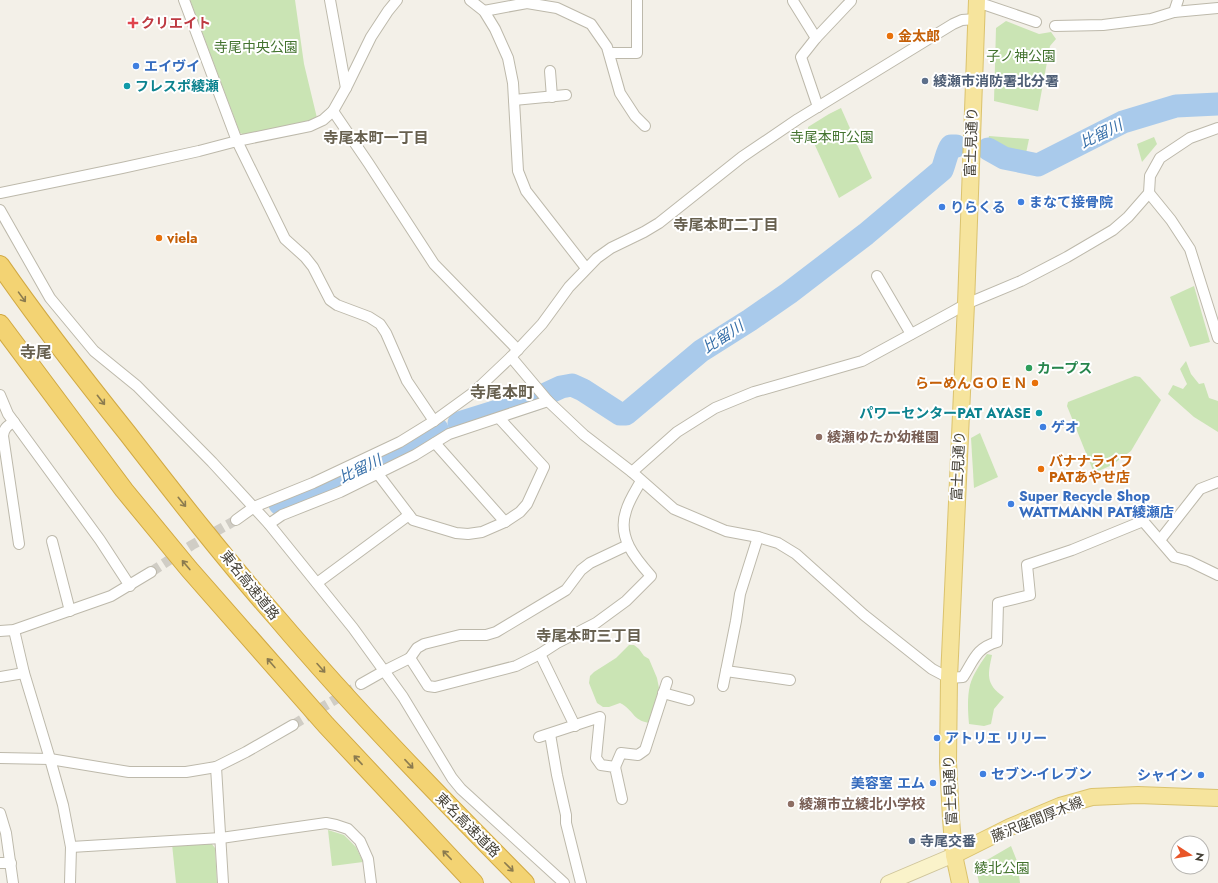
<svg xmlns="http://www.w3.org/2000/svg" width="1218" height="883" viewBox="0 0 1218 883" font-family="Jost,'Noto Sans JP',sans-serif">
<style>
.green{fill:#cae4b4}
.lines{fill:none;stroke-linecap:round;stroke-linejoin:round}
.river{stroke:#a9caeb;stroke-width:23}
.street-tunnel{stroke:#d0cdc5;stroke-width:10;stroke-dasharray:10 5;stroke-linecap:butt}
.street-casing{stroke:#bdb9ab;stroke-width:12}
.secondary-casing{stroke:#cfc59b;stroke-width:16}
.primary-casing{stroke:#dbc36e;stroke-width:18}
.highway-casing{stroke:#d1a943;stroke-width:20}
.street{stroke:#fff;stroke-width:10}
.secondary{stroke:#faf3ca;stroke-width:14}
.primary{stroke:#f6e49d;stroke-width:16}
.highway{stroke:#f3d373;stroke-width:18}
.oneway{stroke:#8b7b4f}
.health-dot{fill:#e0444e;stroke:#fff;stroke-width:1.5}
.food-dot{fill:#e8710a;stroke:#fff;stroke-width:1.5}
.shop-dot{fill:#3f7fe0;stroke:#fff;stroke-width:1.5}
.service-dot{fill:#5c6f8a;stroke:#fff;stroke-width:1.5}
.culture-dot{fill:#0f9aa8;stroke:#fff;stroke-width:1.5}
.leisure-dot{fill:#2e9e5b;stroke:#fff;stroke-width:1.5}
.education-dot{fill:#8d6e63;stroke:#fff;stroke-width:1.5}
.labels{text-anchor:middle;stroke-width:4;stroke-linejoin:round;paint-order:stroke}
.health-label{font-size:14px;font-weight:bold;fill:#be3a42;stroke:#fff;text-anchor:start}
.food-label{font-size:14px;font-weight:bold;fill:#c56008;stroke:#fff;text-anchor:start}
.park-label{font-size:14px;fill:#43732f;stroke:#fff}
.shop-label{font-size:14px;font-weight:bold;fill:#366cbe;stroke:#fff;text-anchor:start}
.service-label{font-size:14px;font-weight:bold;fill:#4e5e75;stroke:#fff;text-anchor:start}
.culture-label{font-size:14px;font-weight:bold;fill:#0d838f;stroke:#fff;text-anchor:start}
.street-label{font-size:14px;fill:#454137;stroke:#fff}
.leisure-label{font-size:14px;font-weight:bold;fill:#27864d;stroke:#fff;text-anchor:start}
.education-label{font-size:14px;font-weight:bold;fill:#785e54;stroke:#fff;text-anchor:start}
.water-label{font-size:15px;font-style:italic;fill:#3870a9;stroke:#fff}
.neighbourhood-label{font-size:15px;font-weight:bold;fill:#67604f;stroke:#fff}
.quarter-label{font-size:16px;font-weight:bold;fill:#67604f;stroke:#fff}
</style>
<rect width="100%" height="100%" fill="#f3f0e8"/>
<g class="green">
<polygon points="190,0 295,0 304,64 317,118 301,124 245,135 240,133"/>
<polygon points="1006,21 1039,34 1051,32 1056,39 1050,46 1038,111 994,101 996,28"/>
<polygon points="841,108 872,178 839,198 808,130 808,127 829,114"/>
<polygon points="989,136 1029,139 1025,158 986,149"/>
<polygon points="1154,137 1157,144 1142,162 1137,144"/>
<polygon points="1194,286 1210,342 1190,347 1170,297"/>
<polygon points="1186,361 1191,374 1199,384 1204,383 1209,398 1218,401 1218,432 1194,417 1168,394 1173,385 1183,389 1187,384 1180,369"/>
<polygon points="1135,376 1140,377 1161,400 1131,451 1112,465 1094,473 1067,406 1068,402"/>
<polygon points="980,433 998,477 974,488 971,438"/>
<path d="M 629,645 L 634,645 L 639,649 L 644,656 L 649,659 L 657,678 L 659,688 L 649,723 C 632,720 634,710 620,703 L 609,707 L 603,707 L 597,703 L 589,683 L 590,676 L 594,672 L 616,658 Z"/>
<path d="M 987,654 L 992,655 C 988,674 985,684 1004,697 L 994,709 L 991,724 L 984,726 L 969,724 C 968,712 967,697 970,685 C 973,674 981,663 987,654 Z"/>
<polygon points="328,830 344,835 356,847 363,862 332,866"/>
<polygon points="211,843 215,848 217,883 176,883 172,844"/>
<polygon points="1011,846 1017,861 1020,883 979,883 977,873 981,871 982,867 980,864"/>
</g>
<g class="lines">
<g class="river">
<polyline points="988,149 1004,158 1038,165 1123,122 1176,106 1218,104"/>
<path d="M 459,423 L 533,400 L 561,387 L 572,385 L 583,390 L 620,414 L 626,414 L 701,351 L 750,320 L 789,293 L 866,234 L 942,170 C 945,163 947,151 951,146 L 956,146"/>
<path d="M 280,504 C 313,492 344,478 375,463 C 397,452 417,442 437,429"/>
</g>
<g class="street-tunnel">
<polyline points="151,572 192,545 236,520"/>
<polyline points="293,725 361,684"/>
</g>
<defs>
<g id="street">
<polyline points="184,0 237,141 285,239 305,257 313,267 330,300 337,305 369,317 380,324 386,333 407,381 434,421"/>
<polyline points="330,0 346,88"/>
<polyline points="470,0 484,11 495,29 508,58 513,83 518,171 526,191 586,268"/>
<polyline points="793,1 816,38"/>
<polyline points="976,4 986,5 1036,22"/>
<polyline points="484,11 527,3 557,8 591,24 607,47 620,93 635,116 645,126"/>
<polyline points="1174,12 1178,0"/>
<polyline points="1055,26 1103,25 1151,19 1174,12 1218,8"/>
<polyline points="609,53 637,53 637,0"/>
<polyline points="550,71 552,97"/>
<polyline points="514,100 566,95"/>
<polyline points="818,107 801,57 816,38 851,1 850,0"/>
<polyline points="333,111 369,164 434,264 518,350"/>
<polyline points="0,193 122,168 199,151 237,141 310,126 323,120 333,111 346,88 371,37 388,11 397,0"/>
<polyline points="1149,193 1171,220 1190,249 1218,338"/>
<polyline points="0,210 50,298 94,351 137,386 212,462 269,524 353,628 403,697 452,778 461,789 564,883"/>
<polyline points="877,276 911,334"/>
<path d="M 511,357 L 548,401 L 584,435 L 632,472 L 674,509 L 726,531 L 758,537 L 778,543 L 796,554 L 864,615 L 932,669 L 949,678 L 963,677 C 974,660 976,648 997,642 L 998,603 L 1030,595 L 1027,565 L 1072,550 L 1143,521 L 1174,557 L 1189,561 L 1218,575"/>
<polyline points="0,395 8,414 100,540 130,586"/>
<path d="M 14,422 C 7,426 4,428 3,436 L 19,544"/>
<polyline points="435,443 505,522"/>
<polyline points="632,472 677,432 715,408 754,392 862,361 952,312 966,304 1021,281 1067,257 1113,230 1128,217 1149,193 1150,176 1160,158 1190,138 1218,128"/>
<polyline points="378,474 413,520 456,533 468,534 482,532 505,522 520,512 527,504 544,467 499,418"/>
<polyline points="236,520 254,507 313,483 400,442 434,421 474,392 511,357 542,324 569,287 597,258 611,248 644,232 659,223 742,157 798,119 953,24 962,20 976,19"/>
<polyline points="269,524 282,515 340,492 415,455 449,434 548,401"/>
<polyline points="1160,540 1200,489 1218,482"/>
<polyline points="52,541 70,611"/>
<polyline points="317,583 409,515"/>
<polyline points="14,630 24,673 50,759 63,805 71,847 70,883"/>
<polyline points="0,631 14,630 111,596 151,572"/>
<polyline points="540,654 575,726"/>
<polyline points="410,658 417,648 424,644 460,635 486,635 496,632 566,590 581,570 590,563 628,545"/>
<polyline points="726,671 790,680"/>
<polyline points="0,677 24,673"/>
<path d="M 361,684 L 384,671 L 410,658 L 428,686 L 435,687 L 516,666 L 540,654 L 557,643 L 596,623 L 626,601 L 651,576 C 635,558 617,537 626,511 C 629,500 636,490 641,481"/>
<polyline points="723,686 736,621 740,594 758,537"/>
<polyline points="663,693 689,700"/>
<polyline points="550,734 557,775 566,815 566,823 581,883"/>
<polyline points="539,737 600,717 596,758 601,765 615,767 622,799"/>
<polyline points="0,758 50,759 129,772 186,772 216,767 246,752 293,725"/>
<polyline points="216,767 223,883"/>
<polyline points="615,767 621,753 638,755 645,750 667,682"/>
<polyline points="0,813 6,833 13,883"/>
<polyline points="71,847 221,838 326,823 336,825 348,829 360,841 368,859 371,883"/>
<polyline points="0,863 11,863"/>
</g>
<polyline id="secondary" points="888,883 954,855"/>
<g id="primary">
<polyline points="954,855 1010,827 1060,806 1092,797 1138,795 1218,798"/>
<polyline points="960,883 954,855 951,819 948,762 949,678 966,304 977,0"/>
</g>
<g id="highway">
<path d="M 0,265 C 40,323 84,379 128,434 C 176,496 225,559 277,618 C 355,710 440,797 525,883"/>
<polyline points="0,324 124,490 189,569 326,725 474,883"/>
</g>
</defs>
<use href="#street" class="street-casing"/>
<use href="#secondary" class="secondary-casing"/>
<use href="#primary" class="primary-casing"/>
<use href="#highway" class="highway-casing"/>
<use href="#street" class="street"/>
<use href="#secondary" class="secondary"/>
<use href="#primary" class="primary"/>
<use href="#highway" class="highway"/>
</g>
<defs><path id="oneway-shaft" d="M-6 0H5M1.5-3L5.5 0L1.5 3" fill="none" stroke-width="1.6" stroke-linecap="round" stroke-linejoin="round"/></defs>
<g class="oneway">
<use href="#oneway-shaft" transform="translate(22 297) rotate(54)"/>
<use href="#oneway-shaft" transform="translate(101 400) rotate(52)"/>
<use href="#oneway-shaft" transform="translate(182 502) rotate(51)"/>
<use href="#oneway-shaft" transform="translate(186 565) rotate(-130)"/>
<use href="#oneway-shaft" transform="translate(271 663) rotate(-131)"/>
<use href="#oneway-shaft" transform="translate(321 668) rotate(48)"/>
<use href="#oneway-shaft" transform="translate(358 760) rotate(-133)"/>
<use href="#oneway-shaft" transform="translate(409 764) rotate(47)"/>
<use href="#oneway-shaft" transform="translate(447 855) rotate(-134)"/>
<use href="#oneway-shaft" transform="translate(509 867) rotate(45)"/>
</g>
<path class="health-dot" d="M131 17h4v4h4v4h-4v4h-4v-4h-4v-4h4z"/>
<g class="food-dot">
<circle cx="890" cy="36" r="4"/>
<circle cx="159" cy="238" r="4"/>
<circle cx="1035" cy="383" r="4"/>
<circle cx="1041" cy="469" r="4"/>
</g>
<g class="shop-dot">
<circle cx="136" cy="66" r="4"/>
<circle cx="1021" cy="202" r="4"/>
<circle cx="942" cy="207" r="4"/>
<circle cx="1043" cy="427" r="4"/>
<circle cx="1011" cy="504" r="4"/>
<circle cx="937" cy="738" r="4"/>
<circle cx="983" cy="774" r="4"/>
<circle cx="1201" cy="775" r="4"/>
<circle cx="933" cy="783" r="4"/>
</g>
<g class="service-dot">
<circle cx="925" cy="81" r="4"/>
<circle cx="912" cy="841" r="4"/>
</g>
<g class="culture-dot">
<circle cx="127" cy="86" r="4"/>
<circle cx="1039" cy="413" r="4"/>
</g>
<circle class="leisure-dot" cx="1029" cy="368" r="4"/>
<g class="education-dot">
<circle cx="819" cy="437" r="4"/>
<circle cx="791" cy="804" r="4"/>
</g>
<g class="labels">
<g class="health-label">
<text x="141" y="28">クリエイト</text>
</g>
<g class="food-label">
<text x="898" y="41">金太郎</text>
<text x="167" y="243">viela</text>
<text x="1027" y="388" text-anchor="end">らーめんＧＯＥＮ</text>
<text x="1049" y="466">バナナライフ<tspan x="1049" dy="16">PATあやせ店</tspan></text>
</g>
<g class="park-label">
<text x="256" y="52">寺尾中央公園</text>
<text x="1021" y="61">子ノ神公園</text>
<text x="832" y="142">寺尾本町公園</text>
<text x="1002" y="873">綾北公園</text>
</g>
<g class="shop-label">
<text x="144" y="71">エイヴイ</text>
<text x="1029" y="207">まなて接骨院</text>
<text x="950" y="212">りらくる</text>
<text x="1051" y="432">ゲオ</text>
<text x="1019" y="501">Super Recycle Shop<tspan x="1019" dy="16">WATTMANN PAT綾瀬店</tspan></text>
<text x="945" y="743">アトリエ リリー</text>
<text x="991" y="779">セブン-イレブン</text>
<text x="1193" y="780" text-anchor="end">シャイン</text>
<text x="925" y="788" text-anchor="end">美容室 エム</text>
</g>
<g class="service-label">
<text x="933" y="86">綾瀬市消防署北分署</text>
<text x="920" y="846">寺尾交番</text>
</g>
<g class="culture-label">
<text x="135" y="91">フレスポ綾瀬</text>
<text x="1031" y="418" text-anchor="end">パワーセンターPAT AYASE</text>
</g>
<g class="street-label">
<text transform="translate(971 142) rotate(-88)" y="5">富士見通り</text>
<text transform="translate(958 466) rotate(-87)" y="5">富士見通り</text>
<text transform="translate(250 585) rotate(51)" y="5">東名高速道路</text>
<text transform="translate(950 790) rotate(-93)" y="5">富士見通り</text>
<text transform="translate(1037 819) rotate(-22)" y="5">藤沢座間厚木線</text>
<text transform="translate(468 825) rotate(45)" y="5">東名高速道路</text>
</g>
<g class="leisure-label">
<text x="1037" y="373">カープス</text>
</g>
<g class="education-label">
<text x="827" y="442">綾瀬ゆたか幼稚園</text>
<text x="799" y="809">綾瀬市立綾北小学校</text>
</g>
<g class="water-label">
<text transform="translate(1101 134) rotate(-26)" y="5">比留川</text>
<text transform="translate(723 337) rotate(-33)" y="5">比留川</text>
<text transform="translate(360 469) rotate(-26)" y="5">比留川</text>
</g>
<g class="neighbourhood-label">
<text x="376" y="143">寺尾本町一丁目</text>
<text x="726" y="230">寺尾本町二丁目</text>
<text x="589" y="641">寺尾本町三丁目</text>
</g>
<g class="quarter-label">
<text x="36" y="358">寺尾</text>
<text x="502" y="398">寺尾本町</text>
</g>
</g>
<g transform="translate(1190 855) rotate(102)"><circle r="19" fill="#ffffff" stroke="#b5b3af"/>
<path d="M0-3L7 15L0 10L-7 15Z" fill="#e95528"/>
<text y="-6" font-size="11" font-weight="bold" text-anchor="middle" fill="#454137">N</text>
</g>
</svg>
